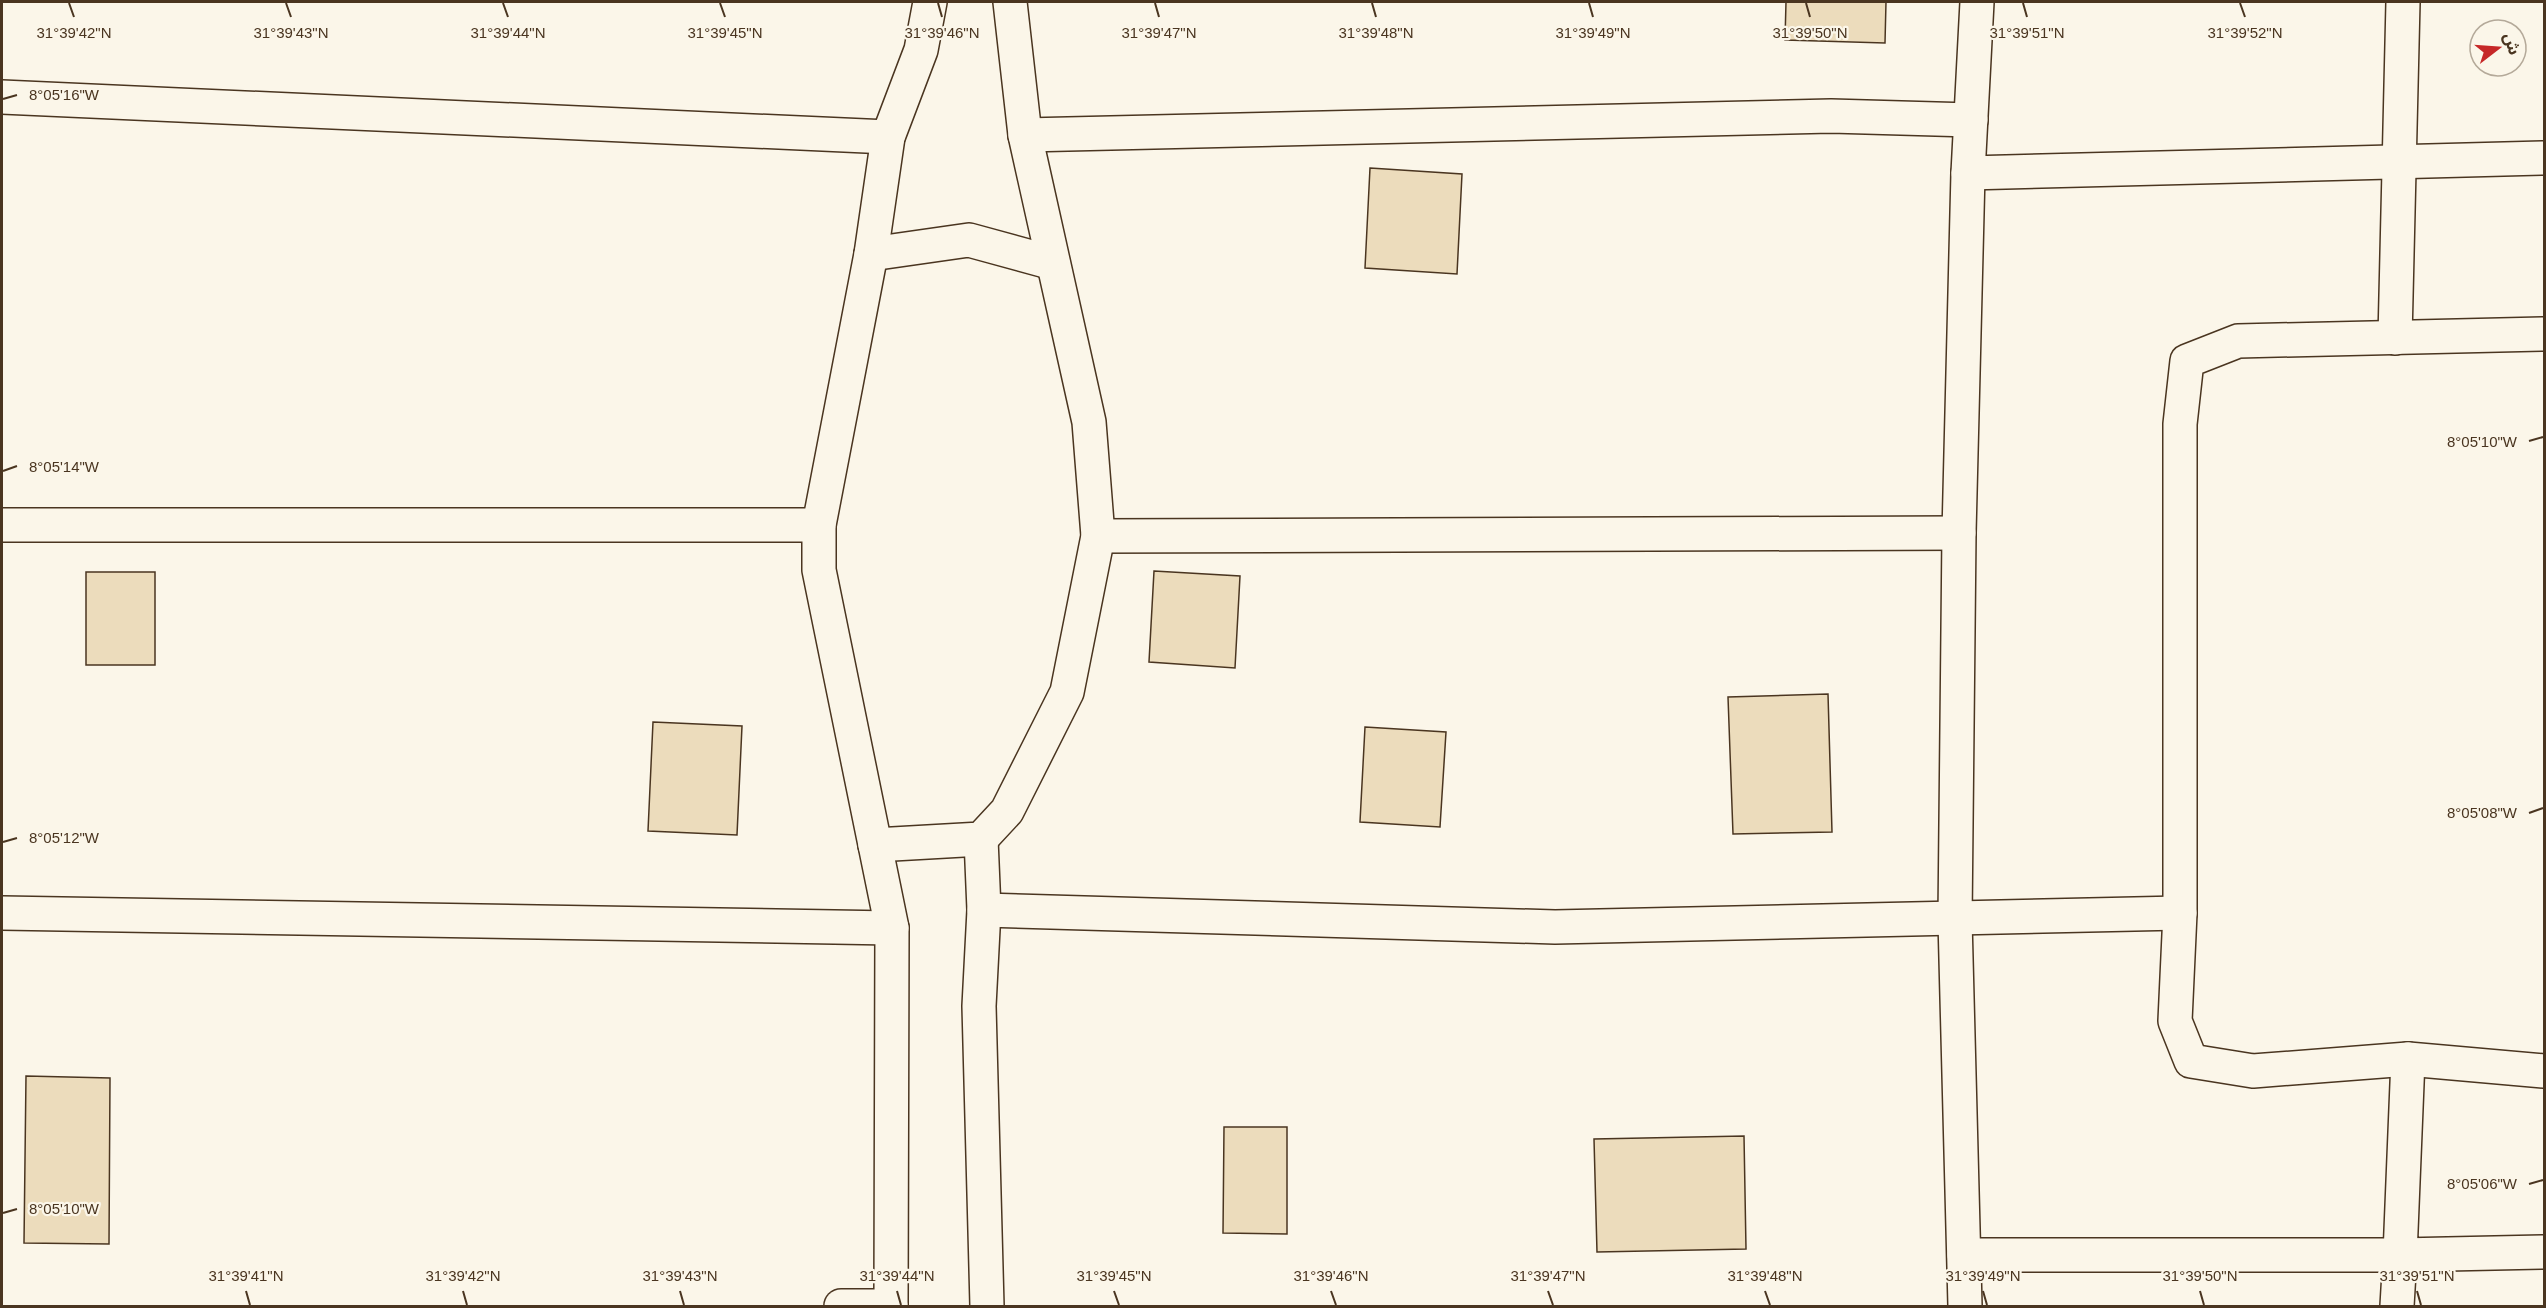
<svg xmlns="http://www.w3.org/2000/svg" width="2546" height="1308" viewBox="0 0 2546 1308" font-family="Helvetica,'Noto Sans Arabic',sans-serif">
<style>
.building{fill:#ecdcbc;stroke:#4a3520;stroke-width:1.5}
.lines{fill:none;stroke-linecap:round;stroke-linejoin:round}
.street-casing{stroke:#4a3520;stroke-width:36}
.street{stroke:#fbf6e9;stroke-width:33}
.ticks{fill:none;stroke:#4a3520;stroke-width:2}
.ticks-label{font-size:15px;text-anchor:middle;fill:#4a3520;stroke:#fbf6e9;stroke-width:4.5;stroke-linejoin:round;paint-order:stroke}
</style>
<rect width="100%" height="100%" fill="#fbf6e9"/>
<g class="building">
<polygon points="1786,2 1886,2 1885,43 1785,40"/>
<polygon points="1370,168 1462,174 1457,274 1365,268"/>
<polygon points="1154,571 1240,576 1235,668 1149,662"/>
<rect x="86" y="572" width="69" height="93"/>
<polygon points="1828,694 1832,832 1733,834 1728,697"/>
<polygon points="653,722 742,726 737,835 648,831"/>
<polygon points="1365,727 1446,732 1440,827 1360,822"/>
<polygon points="26,1076 110,1078 109,1244 24,1243"/>
<polygon points="1224,1127 1287,1127 1287,1234 1223,1233"/>
<polygon points="1744,1136 1746,1249 1597,1252 1594,1139"/>
</g>
<g class="lines">
<defs>
<g id="street">
<polyline points="1977,2 1968,173 2544,158"/>
<polyline points="2,97 888,137"/>
<polyline points="1025,135 1831,116 1971,120"/>
<polyline points="871,254 969,240 1053,263"/>
<polyline points="2544,334 2238,341 2187,361 2180,424 2180,913 2175,1021 2191,1061 2253,1071 2408,1059 2544,1071"/>
<polyline points="2395,338 2403,2"/>
<polyline points="2,525 819,525"/>
<polyline points="1098,536 1959,533"/>
<polyline points="981,839 984,910 979,1006 987,1306"/>
<polyline points="875,845 981,839 1007,811 1067,692 1098,536 1089,422 1025,135 1010,2"/>
<polyline points="984,910 1555,927 2180,913"/>
<polyline points="2,913 892,928"/>
<polyline points="2408,1059 2400,1255 2544,1252"/>
<polyline points="1964,1255 2400,1255 2397,1306"/>
<polyline points="841,1306 891,1306"/>
<polyline points="891,1306 892,928 819,570 819,525 871,254 888,137 921,50 930,2"/>
<polyline points="1965,1306 1955,920 1959,533 1968,173"/>
</g>
</defs>
<use href="#street" class="street-casing"/>
<use href="#street" class="street"/>
</g>
<path class="ticks" d="M 69,3 L 74,17M 286,3 L 291,17M 503,3 L 508,17M 720,3 L 725,17M 938,3 L 942,17M 1155,3 L 1159,17M 1372,3 L 1376,17M 1589,3 L 1593,17M 1806,3 L 1810,17M 2023,3 L 2027,17M 2240,3 L 2245,17M 3,99 L 17,95M 2529,441 L 2543,437M 3,471 L 17,466M 2529,813 L 2543,808M 3,842 L 17,838M 2529,1184 L 2543,1180M 3,1213 L 17,1209M 246,1291 L 250,1305M 463,1291 L 467,1305M 680,1291 L 684,1305M 897,1291 L 901,1305M 1114,1291 L 1119,1305M 1331,1291 L 1336,1305M 1548,1291 L 1553,1305M 1765,1291 L 1770,1305M 1983,1291 L 1987,1305M 2200,1291 L 2204,1305M 2417,1291 L 2421,1305"/>
<g class="ticks-label">
<text x="74" y="38">31°39'42"N</text>
<text x="291" y="38">31°39'43"N</text>
<text x="508" y="38">31°39'44"N</text>
<text x="725" y="38">31°39'45"N</text>
<text x="942" y="38">31°39'46"N</text>
<text x="1159" y="38">31°39'47"N</text>
<text x="1376" y="38">31°39'48"N</text>
<text x="1593" y="38">31°39'49"N</text>
<text x="1810" y="38">31°39'50"N</text>
<text x="2027" y="38">31°39'51"N</text>
<text x="2245" y="38">31°39'52"N</text>
<text x="64" y="100">8°05'16"W</text>
<text x="2482" y="447">8°05'10"W</text>
<text x="64" y="472">8°05'14"W</text>
<text x="2482" y="818">8°05'08"W</text>
<text x="64" y="843">8°05'12"W</text>
<text x="2482" y="1189">8°05'06"W</text>
<text x="64" y="1214">8°05'10"W</text>
<text x="246" y="1281">31°39'41"N</text>
<text x="463" y="1281">31°39'42"N</text>
<text x="680" y="1281">31°39'43"N</text>
<text x="897" y="1281">31°39'44"N</text>
<text x="1114" y="1281">31°39'45"N</text>
<text x="1331" y="1281">31°39'46"N</text>
<text x="1548" y="1281">31°39'47"N</text>
<text x="1765" y="1281">31°39'48"N</text>
<text x="1983" y="1281">31°39'49"N</text>
<text x="2200" y="1281">31°39'50"N</text>
<text x="2417" y="1281">31°39'51"N</text>
</g>
<rect width="2546" height="1308" fill="none" stroke="#4a3520" stroke-width="6"/>
<g transform="translate(2498 48) rotate(73)"><circle r="28" fill="#fbf6e9" stroke="#b4a999" stroke-width="1.5"/>
<path d="M0-4.5L10 22L0 15L-10 22Z" fill="#c62828"/>
<text y="-9" font-size="16" font-weight="bold" text-anchor="middle" fill="#4a3520">ش</text>
</g>
</svg>
